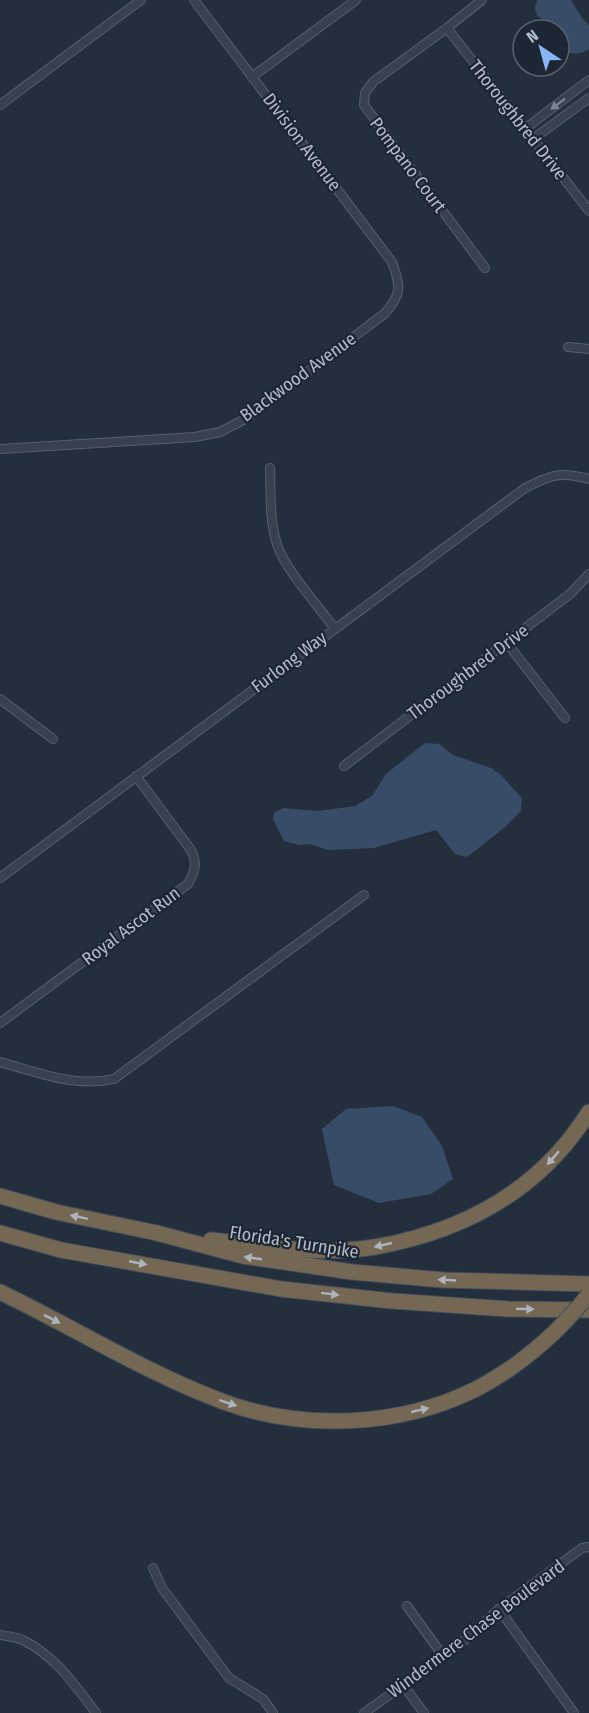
<svg xmlns="http://www.w3.org/2000/svg" width="589" height="1713" viewBox="0 0 589 1713" font-family="'Fira Sans Condensed',sans-serif">
<style>
.water{fill:#394c67}
.lines{fill:none;stroke-linecap:round;stroke-linejoin:round}
.minor-casing{stroke:#565f6c;stroke-width:10}
.motorway-casing{stroke:#434c59;stroke-width:17}
.minor{stroke:#38414e;stroke-width:8}
.motorway{stroke:#746855;stroke-width:15}
.motorway-bridge-casing{stroke:#434c59;stroke-width:17;stroke-linecap:butt}
.motorway-bridge{stroke:#746855;stroke-width:15}
.oneway{fill:#7c8592}
.oneway2{fill:#aeb4bd}
.labels{text-anchor:middle;stroke-width:4.5;stroke-linejoin:round;paint-order:stroke}
.street-label{font-size:18px;fill:#b4bcc9;stroke:#1d2633}
</style>
<rect width="100%" height="100%" fill="#242f3e"/>
<g class="water">
<path d="M 537,0 L 571,0 L 582,18 L 589,25 L 589,49 C 580,56 567,55 559,47 L 559,30 L 552,30 L 545,20 L 537,16 L 535,8 Z"/>
<polygon points="425,743 439,744 453,755 491,768 501,775 522,798 521,811 504,828 467,857 455,854 436,830 374,848 328,850 310,844 299,845 284,841 273,819 274,813 283,808 318,811 355,806 372,796 386,774"/>
<polygon points="393,1106 422,1117 442,1146 453,1179 431,1194 379,1203 334,1185 322,1129 346,1109"/>
</g>
<g class="lines">
<defs>
<g id="minor">
<polyline points="482,0 447,28 373,82 365,93 364,105 485,268"/>
<polyline points="447,28 589,211"/>
<polyline points="252,77 356,0"/>
<polyline points="0,105 141,0"/>
<polyline points="526,128 589,80"/>
<polyline points="533,139 589,98"/>
<polyline points="568,347 589,349"/>
<path d="M 0,449 L 195,437 L 220,432 L 245,419 L 384,314 C 402,295 401,286 392,262 L 194,0"/>
<path d="M 270,468 C 271,493 269,523 278,547 C 287,572 318,605 334,628"/>
<polyline points="507,643 565,718"/>
<polyline points="0,699 53,739"/>
<polyline points="344,766 570,594 589,574"/>
<path d="M 0,878 L 525,488 C 551,475 560,471 589,479"/>
<path d="M 0,1023 L 188,884 C 195,870 198,865 191,850 L 136,776"/>
<path d="M 0,1062 C 37,1072 75,1088 114,1079 L 364,895"/>
<polyline points="153,1568 162,1588 229,1678 263,1699 273,1713"/>
<polyline points="407,1606 443,1656"/>
<polyline points="499,1609 574,1713"/>
<path d="M 0,1635 C 7,1636 16,1637 23,1640 C 55,1656 75,1685 96,1713"/>
<polyline points="403,1685 424,1713"/>
<polyline points="364,1713 461,1643 499,1609 582,1548 589,1547"/>
</g>
<g id="motorway">
<polyline points="0,1196 56,1212 157,1233 243,1256 352,1272 443,1280 589,1284"/>
<polyline points="0,1233 61,1250 281,1289 392,1301 508,1309 589,1310"/>
<path d="M 211,1240 C 264,1246 322,1256 375,1247 C 465,1231 540,1190 589,1112"/>
<path d="M 0,1292 C 75,1328 146,1373 224,1402 C 304,1431 400,1427 476,1389 C 488,1383 500,1375 511,1368"/>
</g>
</defs>
<use href="#minor" class="minor-casing"/>
<use href="#motorway" class="motorway-casing"/>
<use href="#minor" class="minor"/>
<use href="#motorway" class="motorway"/>
<defs>
<path id="motorway-bridge" d="M 511,1368 C 544,1344 564,1325 589,1294"/>
</defs>
<use href="#motorway-bridge" class="motorway-bridge-casing"/>
<use href="#motorway-bridge" class="motorway-bridge"/>
</g>
<defs><path id="oneway-solid" d="M-6-.8H1V-3.2L6.5 0L1 3.2V.8H-6Z" transform="scale(1.5)"/></defs>
<use class="oneway" href="#oneway-solid" transform="translate(558 104) rotate(143)"/>
<g class="oneway2">
<use href="#oneway-solid" transform="translate(553 1158) rotate(131)"/>
<use href="#oneway-solid" transform="translate(79 1217) rotate(-168)"/>
<use href="#oneway-solid" transform="translate(383 1245) rotate(167)"/>
<use href="#oneway-solid" transform="translate(253 1258) rotate(-172)"/>
<use href="#oneway-solid" transform="translate(138 1263) rotate(11)"/>
<use href="#oneway-solid" transform="translate(447 1280) rotate(-177)"/>
<use href="#oneway-solid" transform="translate(330 1294) rotate(7)"/>
<use href="#oneway-solid" transform="translate(525 1309) rotate(1)"/>
<use href="#oneway-solid" transform="translate(52 1319) rotate(27)"/>
<use href="#oneway-solid" transform="translate(228 1403) rotate(18)"/>
<use href="#oneway-solid" transform="translate(420 1410) rotate(-13)"/>
</g>
<g class="labels">
<g class="street-label">
<text transform="translate(518 120) rotate(52)" y="6">Thoroughbred Drive</text>
<text transform="translate(302 142) rotate(53)" y="6">Division Avenue</text>
<text transform="translate(408 165) rotate(53)" y="6">Pompano Court</text>
<text transform="translate(298 377) rotate(-36)" y="6">Blackwood Avenue</text>
<text transform="translate(289 662) rotate(-37)" y="6">Furlong Way</text>
<text transform="translate(468 672) rotate(-37)" y="6">Thoroughbred Drive</text>
<text transform="translate(131 926) rotate(-37)" y="6">Royal Ascot Run</text>
<text transform="translate(294 1242) rotate(9)" y="6">Florida's Turnpike</text>
<text transform="translate(476 1629) rotate(-37)" y="6">Windermere Chase Boulevard</text>
</g>
</g>
<g transform="translate(541 48) rotate(324)"><circle r="28" fill="#1d2633" stroke="#59626f" stroke-width="1.5"/>
<path d="M0-4.5L10 22L0 15L-10 22Z" fill="#8ab4f8"/>
<text y="-9" font-size="16" font-weight="bold" text-anchor="middle" fill="#b4bcc9">N</text>
</g>
</svg>
